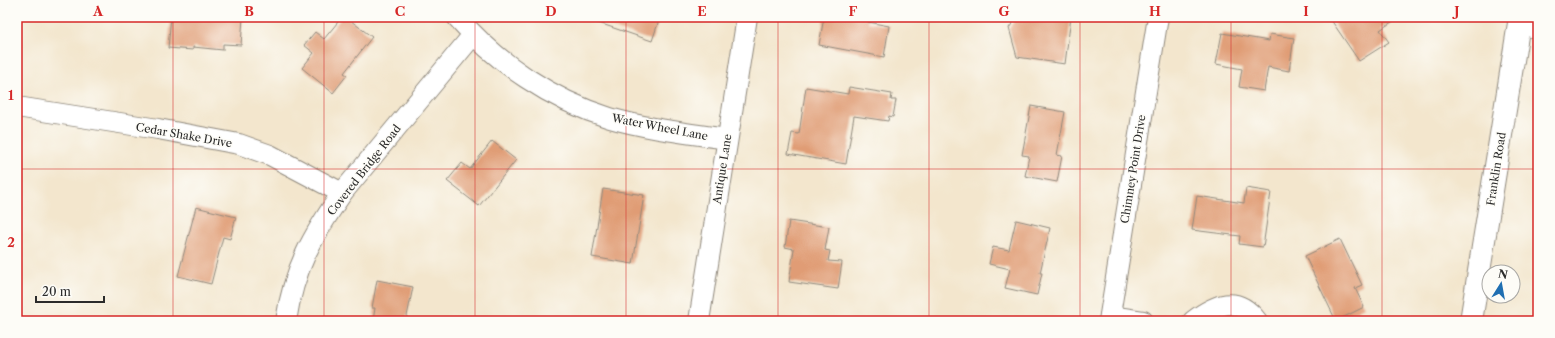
<svg xmlns="http://www.w3.org/2000/svg" width="1555" height="338" viewBox="0 0 1555 338" font-family="'Libre Caslon Text',serif">
<style>
.building{fill:#e09c75}
.lines{fill:none;stroke-linecap:round;stroke-linejoin:round}
.minor-casing{stroke:#8f887c;stroke-width:22}
.tertiary-casing{stroke:#8f887c;stroke-width:24}
.minor{stroke:#fff;stroke-width:20}
.tertiary{stroke:#fff;stroke-width:22}
.grid{fill:none;stroke:#d62828;stroke-width:1;stroke-opacity:0.55}
.labels{text-anchor:middle;stroke-width:3;stroke-linejoin:round;paint-order:stroke}
.street-label{font-size:11px;fill:#2b2b2b;stroke:#fdfcf7}
.neatline{fill:none;stroke:#d62828;stroke-width:1.5}
.grid-label{font-size:13px;text-anchor:middle;font-weight:bold;fill:#d62828}
</style>
<rect width="100%" height="100%" fill="#fdfcf7"/>
<filter id="ink" filterUnits="userSpaceOnUse"><feTurbulence type="fractalNoise" baseFrequency=".025" numOctaves="2"/><feDisplacementMap in="SourceGraphic" scale="8" xChannelSelector="R" yChannelSelector="G"/><feConvolveMatrix kernelMatrix="1 2 1 2 8 2 1 2 1" color-interpolation-filters="sRGB"/></filter>
<filter id="wash" filterUnits="userSpaceOnUse"><feTurbulence type="fractalNoise" baseFrequency=".012" numOctaves="4" result="noise"/><feDisplacementMap in="SourceGraphic" scale="16" xChannelSelector="R" yChannelSelector="G"/><feGaussianBlur stdDeviation="0.9" result="paint"/><feColorMatrix in="noise" values="0 0 0 0 0 0 0 0 0 0 0 0 0 0 0 0 0 1.4 0 .05"/><feComposite in="paint" operator="in"/></filter>
<g filter="url(#wash)">
<rect width="100%" height="100%" fill="#f3e6cd"/>
<g id="blocks">
<g class="building">
<polygon points="171,17 243,17 241,45 223,44 223,50 193,47 193,50 168,48"/>
<polygon points="342,17 346,17 372,37 344,73 347,75 333,93 302,68 314,53 304,45 315,32 324,39"/>
<polygon points="591,17 660,17 652,41 590,20"/>
<polygon points="824,17 869,17 868,22 889,26 884,57 819,45"/>
<polygon points="1017,17 1071,17 1065,64 1017,57 1009,28"/>
<polygon points="1329,17 1399,17 1380,30 1389,42 1359,61"/>
<polygon points="1222,33 1269,41 1270,34 1294,38 1289,71 1268,67 1264,91 1239,87 1242,69 1216,64"/>
<polygon points="806,87 848,94 849,87 892,94 891,100 896,100 893,117 889,116 888,121 854,116 846,164 788,154 792,133 799,134"/>
<polygon points="1031,106 1065,112 1057,155 1062,156 1057,182 1025,176 1029,156 1022,155"/>
<polygon points="492,141 516,160 479,206 447,181 462,163 470,169"/>
<polygon points="1246,188 1271,192 1263,247 1239,244 1240,236 1192,230 1197,196 1244,203"/>
<polygon points="603,189 644,195 633,264 592,257"/>
<polygon points="196,207 236,217 230,239 223,237 211,284 178,276"/>
<polygon points="1016,220 1050,228 1040,273 1042,273 1037,295 1005,288 1010,269 989,264 993,247 1009,250"/>
<polygon points="789,221 829,227 825,250 830,251 828,261 842,262 838,289 789,282 794,249 785,247"/>
<polygon points="1340,239 1362,285 1355,288 1364,307 1336,321 1305,256"/>
<polygon points="377,280 413,287 406,321 373,321 375,308 372,308"/>
</g>
</g>
</g>
<g filter="url(#ink)">
<use href="#blocks" fill-opacity="0" stroke="#8f887c" stroke-width="1"/>
<g class="lines">
<defs>
<g id="minor">
<path d="M 457,17 C 497,63 551,100 610,118 C 648,129 688,133 727,139"/>
<polyline points="1519,25 1538,28"/>
<polyline points="17,107 158,129 239,144 270,155 342,193"/>
<polyline points="1110,316 1143,321"/>
<path d="M 286,321 C 294,268 312,237 342,193 L 473,35"/>
<polyline points="699,321 747,17"/>
<polyline points="1109,321 1158,17"/>
<path d="M 1193,321 C 1216,304 1237,294 1257,321"/>
</g>
<polyline id="tertiary" points="1471,321 1520,17"/>
</defs>
<use href="#minor" class="minor-casing"/>
<use href="#tertiary" class="tertiary-casing"/>
<use href="#minor" class="minor"/>
<use href="#tertiary" class="tertiary"/>
</g>
</g>
<path class="grid" d="M 173,17 L 173,321M 324,17 L 324,321M 475,17 L 475,321M 626,17 L 626,321M 778,17 L 778,321M 929,17 L 929,321M 1080,17 L 1080,321M 1231,17 L 1231,321M 1382,17 L 1382,321M 17,169 L 1538,169"/>
<g class="labels">
<g class="street-label">
<text transform="translate(660 127) rotate(11)" y="4">Water Wheel Lane</text>
<text transform="translate(184 135) rotate(10)" y="4">Cedar Shake Drive</text>
<text transform="translate(722 169) rotate(-81)" y="4">Antique Lane</text>
<text transform="translate(1133 169) rotate(-81)" y="4">Chimney Point Drive</text>
<text transform="translate(1496 169) rotate(-81)" y="4">Franklin Road</text>
<text transform="translate(364 170) rotate(-52)" y="4">Covered Bridge Road</text>
</g>
</g>
<rect width="1555" height="338" fill="none" stroke="#fdfcf7" stroke-width="44"/>
<g transform="translate(1501 284) rotate(11)"><circle r="19" fill="#fdfcf7" stroke="#a9a8a5"/>
<path d="M0-3L7 15L0 10L-7 15Z" fill="#1f6fb2"/>
<text y="-6" font-size="11" font-weight="bold" text-anchor="middle" fill="#2b2b2b">N</text>
</g>
<path d="M36 296v6h68v-6" fill="none" stroke="#2b2b2b" stroke-width="2"/>
<text x="42" y="296" font-size="12" fill="#2b2b2b" stroke="#fdfcf7" stroke-width="3" paint-order="stroke">20 m</text>
<rect x="22" y="22" width="1511" height="294" class="neatline"/>
<g class="grid-label">
<text x="98" y="16">A</text>
<text x="249" y="16">B</text>
<text x="400" y="16">C</text>
<text x="551" y="16">D</text>
<text x="702" y="16">E</text>
<text x="853" y="16">F</text>
<text x="1004" y="16">G</text>
<text x="1155" y="16">H</text>
<text x="1306" y="16">I</text>
<text x="1457" y="16">J</text>
<text x="11" y="100">1</text>
<text x="11" y="247">2</text>
</g>
</svg>
